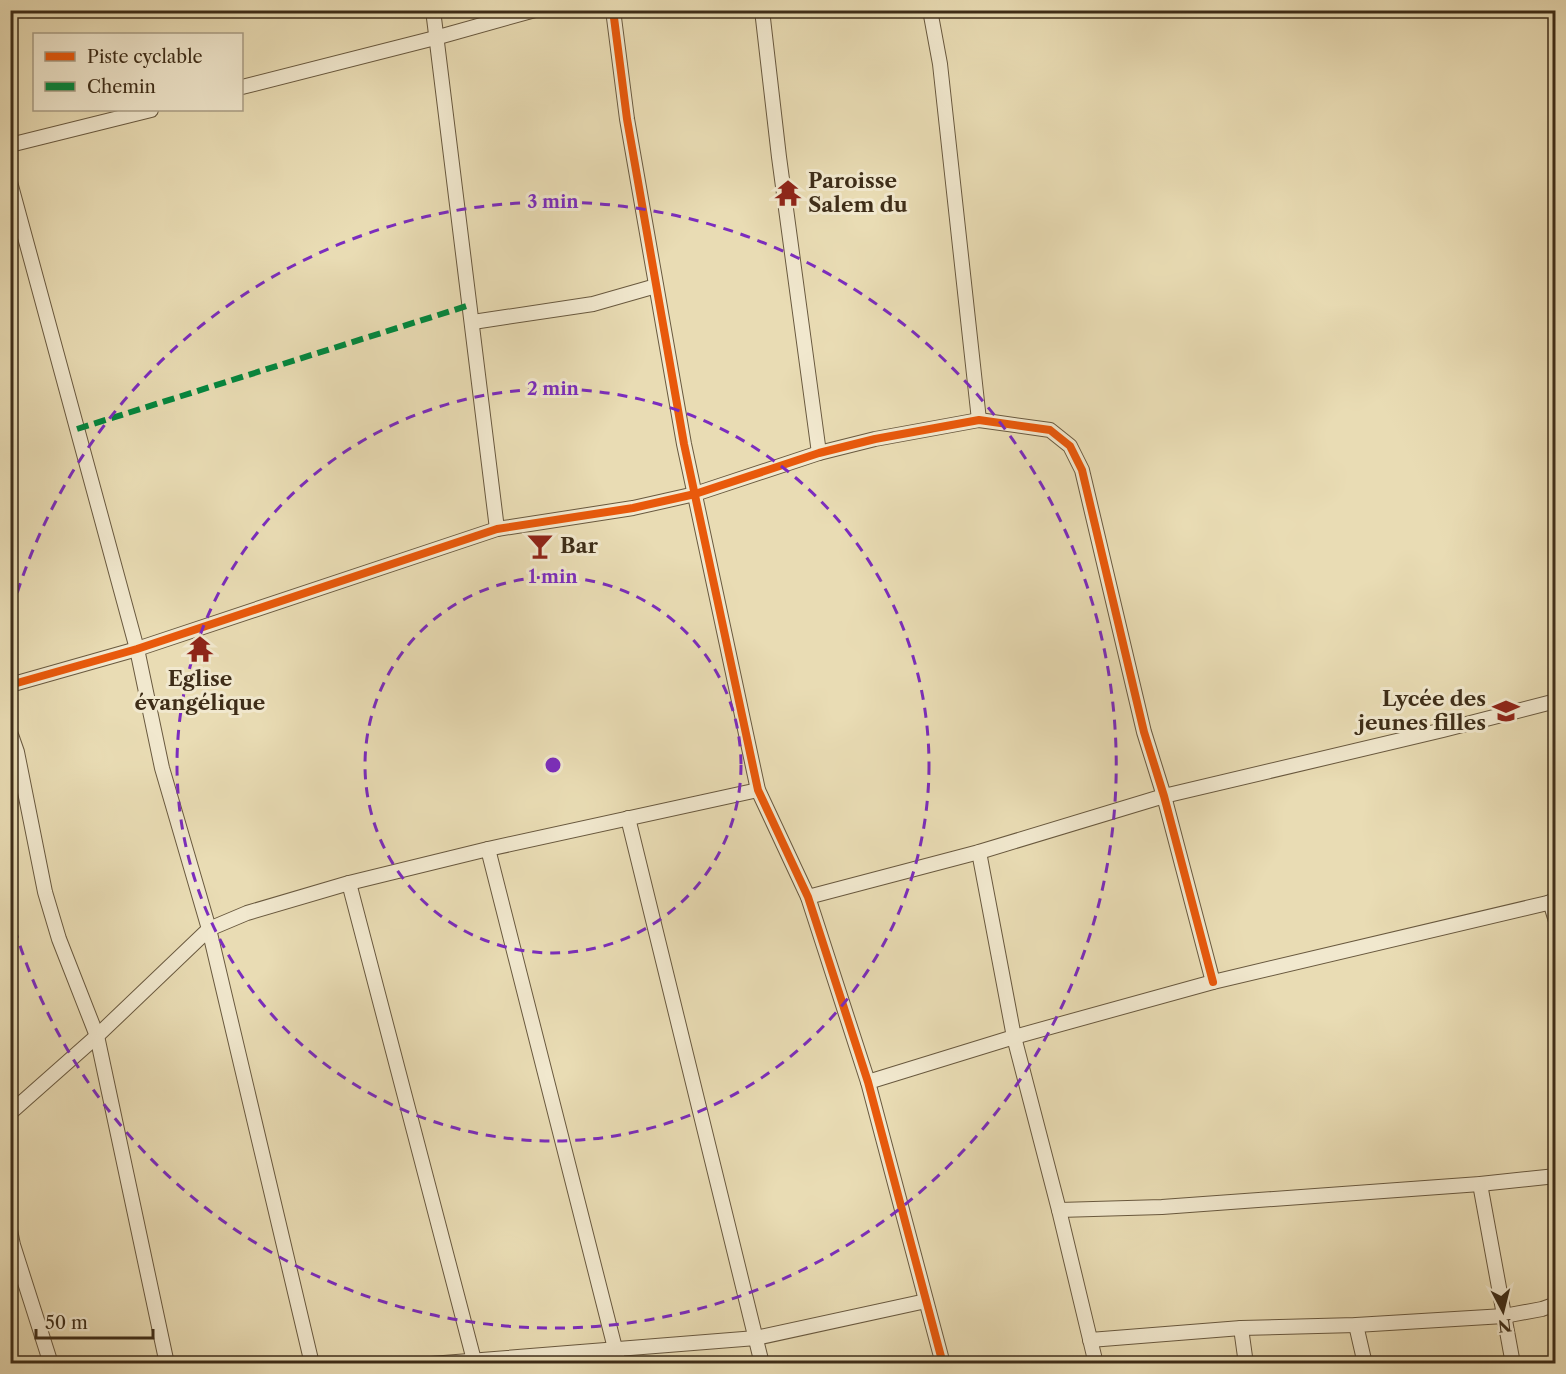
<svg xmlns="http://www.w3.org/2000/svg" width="1566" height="1374" viewBox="0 0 1566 1374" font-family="'Libre Caslon Text',serif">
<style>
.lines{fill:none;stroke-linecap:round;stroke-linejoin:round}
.street-casing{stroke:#69593f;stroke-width:16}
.street{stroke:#f1e8ce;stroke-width:14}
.quiet{stroke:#00873e;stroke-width:6;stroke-dasharray:12 6;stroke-linecap:butt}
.cycleway-casing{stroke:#f1e8ce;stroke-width:11}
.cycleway{stroke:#e8590c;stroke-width:8}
.ring{fill:none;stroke:#7b2cbf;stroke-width:3;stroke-dasharray:10 8}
.labels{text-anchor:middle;stroke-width:6;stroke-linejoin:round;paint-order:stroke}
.poi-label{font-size:21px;font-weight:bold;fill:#3e2d18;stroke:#f1e8ce;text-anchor:start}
.centre{fill:#7b2cbf;stroke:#f1e8ce;stroke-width:3}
.ring-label{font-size:18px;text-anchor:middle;font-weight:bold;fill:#7b2cbf;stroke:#f1e8ce;stroke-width:6;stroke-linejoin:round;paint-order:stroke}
</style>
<rect width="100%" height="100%" fill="#e9dcb4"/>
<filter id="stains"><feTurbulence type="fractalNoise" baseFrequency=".00333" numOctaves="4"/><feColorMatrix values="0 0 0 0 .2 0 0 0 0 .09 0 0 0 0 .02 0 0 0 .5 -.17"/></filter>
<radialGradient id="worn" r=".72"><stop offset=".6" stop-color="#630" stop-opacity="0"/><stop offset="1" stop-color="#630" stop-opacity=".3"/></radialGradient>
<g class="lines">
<defs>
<g id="street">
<polyline points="433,10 497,529"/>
<polyline points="613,10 627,119 684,444 758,790 808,897 868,1082 943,1364"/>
<polyline points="762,10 779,157 819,453"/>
<polyline points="930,10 940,64 979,420"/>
<polyline points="242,87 435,38 535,10"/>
<polyline points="10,145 151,110"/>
<polyline points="10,182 137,649 162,768 209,929 312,1364"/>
<polyline points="473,322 593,304 656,286"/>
<polyline points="10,685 137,649 497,529 633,508 695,494 819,453 875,439 979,420 1050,430 1070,446 1082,470 1144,732 1164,796 1213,982"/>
<polyline points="10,732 17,752 45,892 59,939 97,1036 167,1364"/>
<polyline points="628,818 762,1364"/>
<polyline points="488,849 619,1364"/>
<polyline points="979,852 1014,1037 1059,1210 1096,1364"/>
<polyline points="349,883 475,1364"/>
<polyline points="808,897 979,852 1164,796 1443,730 1556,701"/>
<polyline points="1550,902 1556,921"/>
<polyline points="868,1082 1014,1037 1213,982 1556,901"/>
<polyline points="10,1113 97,1036 209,929 247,913 349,883 488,849 758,790"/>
<polyline points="1480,1184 1513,1364"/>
<polyline points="1059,1210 1162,1207 1480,1184 1556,1176"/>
<polyline points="10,1230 13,1245 51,1364"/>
<polyline points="1356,1325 1365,1364"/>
<polyline points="1241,1328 1246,1364"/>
<polyline points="1090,1340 1241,1328 1356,1325 1504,1316 1542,1309 1556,1304"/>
<polyline points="431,1364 756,1338 926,1301"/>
</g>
</defs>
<use href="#street" class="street-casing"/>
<use href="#street" class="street"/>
<polyline class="quiet" points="77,429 470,305"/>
<defs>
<g id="cycleway">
<polyline points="613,10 627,119 684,444 758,790 808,897 868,1082 943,1364"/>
<polyline points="10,685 137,649 497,529 633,508 695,494 819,453 875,439 979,420 1050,430 1070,446 1082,470 1144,732 1164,796 1213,982"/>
</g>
</defs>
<use href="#cycleway" class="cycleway-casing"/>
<use href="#cycleway" class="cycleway"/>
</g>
<g class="ring">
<circle cx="553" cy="765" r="188"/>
<circle cx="553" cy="765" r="376"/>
<path d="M12 610A563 563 0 1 1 12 920"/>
</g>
<defs>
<symbol id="temple-bare" viewBox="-9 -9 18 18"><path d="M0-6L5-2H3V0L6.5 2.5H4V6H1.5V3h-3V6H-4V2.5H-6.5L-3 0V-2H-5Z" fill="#8f2418" stroke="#f1e8ce" stroke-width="2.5" paint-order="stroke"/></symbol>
<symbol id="bar-bare" viewBox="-9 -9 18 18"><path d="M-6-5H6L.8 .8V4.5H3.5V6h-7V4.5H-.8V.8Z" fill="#8f2418" stroke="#f1e8ce" stroke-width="2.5" paint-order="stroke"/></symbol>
<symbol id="school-bare" viewBox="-9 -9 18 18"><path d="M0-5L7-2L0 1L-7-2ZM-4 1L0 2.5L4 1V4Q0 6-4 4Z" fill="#8f2418" stroke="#f1e8ce" stroke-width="2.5" paint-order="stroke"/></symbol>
</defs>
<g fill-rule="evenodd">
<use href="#temple-bare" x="769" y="174" width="38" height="38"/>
<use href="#bar-bare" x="521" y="527" width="38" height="38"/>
<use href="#temple-bare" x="181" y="630" width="38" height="38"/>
<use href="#school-bare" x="1487" y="692" width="38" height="38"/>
</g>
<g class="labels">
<g class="poi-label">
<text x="808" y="188">Paroisse<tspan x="808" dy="24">Salem du</tspan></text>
<text x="560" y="553">Bar</text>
<text x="200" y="686" text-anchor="middle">Eglise<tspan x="200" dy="24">évangélique</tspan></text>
<text x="1486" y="706" text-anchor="end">Lycée des<tspan x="1486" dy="24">jeunes filles</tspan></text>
</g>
</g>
<circle cx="553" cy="765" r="9" class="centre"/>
<g class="ring-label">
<text x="553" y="208">3 min</text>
<text x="553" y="395">2 min</text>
<text x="553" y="583">1 min</text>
</g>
<rect width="1566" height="1374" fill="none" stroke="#e9dcb4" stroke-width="36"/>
<rect x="12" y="12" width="1542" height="1350" fill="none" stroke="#3e2d18" stroke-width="3"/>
<rect x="18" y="18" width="1530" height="1338" fill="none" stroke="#3e2d18" stroke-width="1.5"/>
<rect x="33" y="33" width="210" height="78" fill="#f1e8ce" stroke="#a99d85" stroke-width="1.5"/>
<rect x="45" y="52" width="30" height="9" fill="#e8590c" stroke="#a99d85" stroke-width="1.5"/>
<text x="87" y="63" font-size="18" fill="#3e2d18">Piste cyclable</text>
<rect x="45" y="82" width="30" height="9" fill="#00873e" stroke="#a99d85" stroke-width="1.5"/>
<text x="87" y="93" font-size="18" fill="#3e2d18">Chemin</text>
<g transform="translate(1503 1311) rotate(173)" stroke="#f1e8ce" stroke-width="4.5" paint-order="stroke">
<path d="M0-4.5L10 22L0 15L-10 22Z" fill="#3e2d18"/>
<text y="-9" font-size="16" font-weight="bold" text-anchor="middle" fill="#3e2d18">N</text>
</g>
<path d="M36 1329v9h117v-9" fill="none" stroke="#3e2d18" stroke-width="3"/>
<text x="45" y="1329" font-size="18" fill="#3e2d18" stroke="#f1e8ce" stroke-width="4.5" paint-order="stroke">50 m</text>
<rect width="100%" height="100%" filter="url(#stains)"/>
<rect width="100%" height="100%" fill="url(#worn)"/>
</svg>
